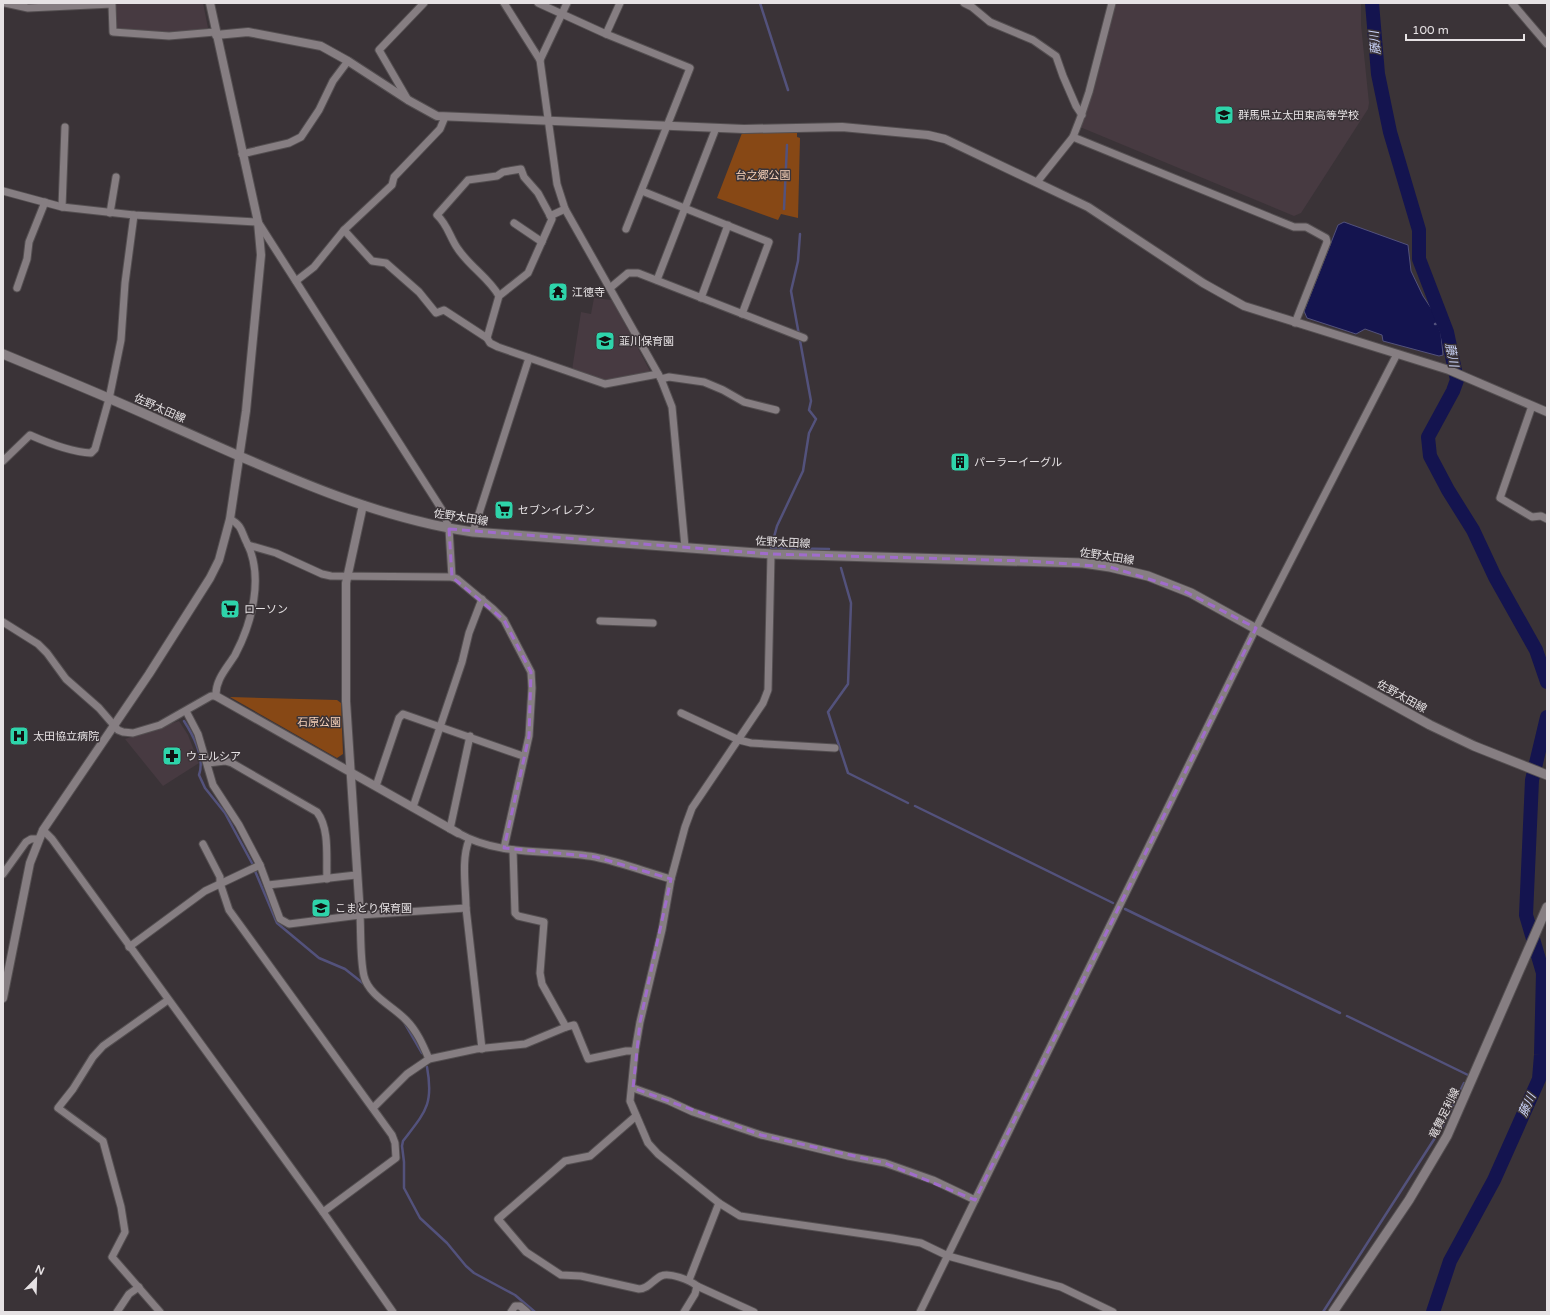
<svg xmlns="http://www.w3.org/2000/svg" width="1550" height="1315" viewBox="0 0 1550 1315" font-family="'Varela Round','Noto Sans JP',sans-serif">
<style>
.built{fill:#473a41}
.green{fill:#874815}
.water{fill:#14144f;stroke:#53527c}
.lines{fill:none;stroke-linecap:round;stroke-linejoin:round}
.stream{stroke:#53527c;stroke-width:2.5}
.river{stroke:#14144f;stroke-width:14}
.minor-casing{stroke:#544f51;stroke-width:9}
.tertiary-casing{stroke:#544f51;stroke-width:10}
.secondary-casing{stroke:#544f51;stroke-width:11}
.minor{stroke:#867e82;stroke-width:7}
.tertiary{stroke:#867e82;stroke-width:8}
.secondary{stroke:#867e82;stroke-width:9}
.marked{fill:none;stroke:#a06ccc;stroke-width:3;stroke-dasharray:8 5;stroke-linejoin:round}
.labels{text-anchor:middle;stroke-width:3;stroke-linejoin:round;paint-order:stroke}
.poi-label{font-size:11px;fill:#e6e2e4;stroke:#3a3337;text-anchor:start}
.park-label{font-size:11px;fill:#f9d3ba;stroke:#3a3337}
.street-label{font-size:11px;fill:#e6e2e4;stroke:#3a3337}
.water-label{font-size:12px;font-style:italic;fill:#cdd6fc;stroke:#3a3337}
</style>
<rect width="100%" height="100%" fill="#3a3337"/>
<g class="built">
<polygon points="114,3 203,3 208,28 169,34 116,30"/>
<polygon points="1114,3 1361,3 1361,25 1369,103 1368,109 1301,213 1294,216 1080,127 1087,109"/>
<polygon points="594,298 612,300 650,371 650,373 604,381 572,370 581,312 591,314"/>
<polygon points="179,721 188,735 199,763 163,786 125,739"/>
</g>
<g class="green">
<polygon points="797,132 797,137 800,138 798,218 781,214 778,220 717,198 742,133"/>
<polygon points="230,697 337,700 341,703 343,754 337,758"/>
</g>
<polygon class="water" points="1344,222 1408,245 1411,271 1423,296 1433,311 1441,334 1443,355 1439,356 1383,341 1382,335 1365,329 1356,334 1307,318 1304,311 1338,225"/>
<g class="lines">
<g class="stream">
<polyline points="760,3 788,90"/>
<polyline points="784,209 787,145"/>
<polyline points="800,234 798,261 791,291 811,401 809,410 816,419 809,433 803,471 777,526 771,548 829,549"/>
<polyline points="1435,324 1444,323"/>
<polyline points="1449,356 1453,357"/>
<polyline points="841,568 851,603 848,684 828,712 848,773 908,803"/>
<path d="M 184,721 C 193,735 205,758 199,775 L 205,788 L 225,813 L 253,865"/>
<polyline points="915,806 1113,903"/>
<polyline points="255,871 277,923 319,958 345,969 364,984"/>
<polyline points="1125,909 1340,1013"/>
<polyline points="1347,1016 1468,1075"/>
<polyline points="404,1022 422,1053"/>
<path d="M 427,1067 C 434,1105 425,1112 403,1141 L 402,1146 L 404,1162 L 404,1188 L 420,1218 L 447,1243 L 466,1266 L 474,1273 L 515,1295 L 535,1312"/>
<polyline points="1323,1312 1442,1127 1464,1083"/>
</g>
<g class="river">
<polyline points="1372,3 1378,74 1390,132 1419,230 1419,259 1447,332 1457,380 1453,391 1428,437 1430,456 1448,490 1473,530 1495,577 1536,650 1547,682"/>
<polyline points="1433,1312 1450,1261 1494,1180 1539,1079 1541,1055 1543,973 1526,915 1532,780 1547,717"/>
</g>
<defs>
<g id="minor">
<polyline points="5,3 28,8 112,4 113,32 169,36 215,32"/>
<polyline points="504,3 540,60 557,184 565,209 661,379 672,407 685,547"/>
<polyline points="538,3 606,34 690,68 626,229"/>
<polyline points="964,3 972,7 990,22 1033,40 1056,56 1063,76 1076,106 1082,115"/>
<polyline points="1512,3 1547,44"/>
<polyline points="606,34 620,3"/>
<polyline points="540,60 567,3"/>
<polyline points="408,100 379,50 424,3"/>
<polyline points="1073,137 1279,221 1294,227 1306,227 1326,238 1327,242 1295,323"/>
<polyline points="242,154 289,143 301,137 319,110 333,81 348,61"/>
<polyline points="1037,182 1073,137 1080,119 1089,92 1112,3"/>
<polyline points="3,191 62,207 134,215 258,222 444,513 449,529 452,577"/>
<polyline points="642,191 769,242 742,314"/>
<polyline points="62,207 65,127"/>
<polyline points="110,213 116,177"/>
<polyline points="550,216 565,209"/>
<polyline points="514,223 542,242"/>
<polyline points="344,230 372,261 386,263 419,292 436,313 444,310 487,338"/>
<polyline points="657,280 716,128"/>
<polyline points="296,281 314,267 344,230 392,185 394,177 440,129 445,117"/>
<polyline points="17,288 27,259 29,242 45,202"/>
<polyline points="610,288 628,273 638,273 804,338"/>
<path d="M 499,296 C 489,278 470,267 458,249 C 450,238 448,225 437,215 L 468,180 L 497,176 L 503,172 L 521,169 L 524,177 L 538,193 L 552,219 L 528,273 L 499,296 L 487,338 L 490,343 L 498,347 L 605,384 L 658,374"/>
<polyline points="701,298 728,225"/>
<polyline points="661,379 669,377 704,382 723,390 744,402 776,410"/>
<polyline points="1532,406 1500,498 1532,517 1541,516 1547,519"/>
<path d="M 3,461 L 30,435 C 48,443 71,452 91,453 L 95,449 L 109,399 L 121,340 L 125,283 L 134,215"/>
<polyline points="473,532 529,358"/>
<polyline points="248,545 276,553 322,574 331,576 452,577 457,579 493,609 504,620 531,672 532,688 529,736 504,848"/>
<polyline points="771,554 768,690 763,703 692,808 685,827 671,879 662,930 640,1022 635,1051 630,1101 648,1143 658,1154 719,1203 740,1216 892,1238 921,1243 948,1256 1061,1287 1113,1312"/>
<polyline points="600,621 653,623"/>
<path d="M 3,622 L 38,644 L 47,653 L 66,679 L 99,708 L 118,730 L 123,732 L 133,733 L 160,725 L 211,696 L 216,696 C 215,680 227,668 235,655 C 252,623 264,577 247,543 C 241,532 243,526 230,519"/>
<path d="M 186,711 L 198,734 L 213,785 L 239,825 L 260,865 L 280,919 L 289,924 L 360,915 L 466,908 C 466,887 461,860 469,840"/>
<polyline points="681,713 739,740 751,743 835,748"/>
<path d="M 208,763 L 225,761 L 232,763 L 317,812 C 330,829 326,858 327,879"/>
<polyline points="376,786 399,718 403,714 523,756"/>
<polyline points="413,807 462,662 469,633 482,599"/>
<polyline points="450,829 470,736"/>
<polyline points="43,830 52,839 323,1212 393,1312"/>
<path d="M 458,833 C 500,857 550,849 595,857 C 620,862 646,872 671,879"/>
<polyline points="203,844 220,877 220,883 229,910 392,1135 395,1143 396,1158 323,1212"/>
<polyline points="513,850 515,913 518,916 544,922 540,973 542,984 566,1027"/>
<polyline points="3,874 26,842 31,839 38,839"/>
<polyline points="268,885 356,875"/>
<polyline points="466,908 482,1049"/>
<path d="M 360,915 C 361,933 360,959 364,976 C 369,996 393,1006 406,1020 C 417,1031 423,1045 429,1059"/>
<polyline points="129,947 205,891 260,865"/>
<polyline points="633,1088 669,1101 693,1112 761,1135 848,1156 885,1163 933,1180 975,1200"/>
<polyline points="373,1108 407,1074 429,1059 476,1049 525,1044 566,1027 574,1025 588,1059 626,1051 635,1051"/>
<path d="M 636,1116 L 590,1156 L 565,1161 L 498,1219 L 526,1252 L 561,1275 L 581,1276 L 639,1289 C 648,1289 653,1280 661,1276 C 669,1272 690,1280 697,1286 L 754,1312"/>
<polyline points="689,1280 719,1203"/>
<polyline points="117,1312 129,1294 139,1287"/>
<polyline points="160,1312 112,1257 125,1232 121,1207 103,1141 58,1108 73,1089 93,1057 103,1046 168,1000"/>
<polyline points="511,1312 515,1306 520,1306 527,1312"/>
<polyline points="684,1312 695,1294 697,1286"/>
<polyline points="920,1312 1256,628 1397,354"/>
</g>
<g id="tertiary">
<polyline points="216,35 248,32 321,46 348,61 408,100 437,116 744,129 842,127 928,135 945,139 1088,207 1203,283 1244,306 1449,370 1547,412"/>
<polyline points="216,696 458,833"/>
<polyline points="360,915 346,701 346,583 363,505"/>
<polyline points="3,998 30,863 43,830 149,674 210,578 219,560 230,519 246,411 261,255 258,222 210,3"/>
</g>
<g id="secondary">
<path d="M 3,354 C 58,377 113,399 167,424 C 265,467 367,517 473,532 L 771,554 L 1083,563 L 1110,567 L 1148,576 L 1191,593 L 1430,725 L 1474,746 L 1547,775"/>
<polyline points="1333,1312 1409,1200 1447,1136 1547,907"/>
</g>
</defs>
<use href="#minor" class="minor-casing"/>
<use href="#tertiary" class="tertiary-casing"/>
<use href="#secondary" class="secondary-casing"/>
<use href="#minor" class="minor"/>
<use href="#tertiary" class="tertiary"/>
<use href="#secondary" class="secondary"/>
</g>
<path class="marked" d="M 449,529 L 771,554 L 1029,561 L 1110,567 L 1178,588 L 1256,628 L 975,1200 L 885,1163 L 761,1135 L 633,1088 L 640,1022 L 671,879 L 596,857 L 504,848 L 529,736 L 531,672 L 504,620 L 452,577 Z"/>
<defs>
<symbol id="school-square" viewBox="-11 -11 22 22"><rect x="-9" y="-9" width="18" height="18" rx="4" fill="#2ed4aa" stroke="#3a3337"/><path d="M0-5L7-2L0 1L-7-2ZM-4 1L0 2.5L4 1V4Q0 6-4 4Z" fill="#111"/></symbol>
<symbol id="temple-square" viewBox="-11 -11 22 22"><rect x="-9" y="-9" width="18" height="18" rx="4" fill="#2ed4aa" stroke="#3a3337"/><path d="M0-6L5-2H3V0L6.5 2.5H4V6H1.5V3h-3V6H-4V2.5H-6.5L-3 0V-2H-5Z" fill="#111"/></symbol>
<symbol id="building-square" viewBox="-11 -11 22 22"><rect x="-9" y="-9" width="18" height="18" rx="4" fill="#2ed4aa" stroke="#3a3337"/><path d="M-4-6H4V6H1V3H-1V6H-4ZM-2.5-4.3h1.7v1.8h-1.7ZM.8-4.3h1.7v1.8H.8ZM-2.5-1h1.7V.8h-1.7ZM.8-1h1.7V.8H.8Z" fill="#111"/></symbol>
<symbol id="supermarket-square" viewBox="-11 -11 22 22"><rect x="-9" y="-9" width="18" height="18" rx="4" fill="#2ed4aa" stroke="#3a3337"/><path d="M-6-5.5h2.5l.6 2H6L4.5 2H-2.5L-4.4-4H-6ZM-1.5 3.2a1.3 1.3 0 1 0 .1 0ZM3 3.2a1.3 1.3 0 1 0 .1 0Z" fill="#111"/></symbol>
<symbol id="hospital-square" viewBox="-11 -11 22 22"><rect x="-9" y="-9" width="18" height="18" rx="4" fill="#2ed4aa" stroke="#3a3337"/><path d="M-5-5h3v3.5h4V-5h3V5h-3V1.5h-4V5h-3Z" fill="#111"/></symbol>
<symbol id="pharmacy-square" viewBox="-11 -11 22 22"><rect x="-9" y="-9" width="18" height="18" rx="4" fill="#2ed4aa" stroke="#3a3337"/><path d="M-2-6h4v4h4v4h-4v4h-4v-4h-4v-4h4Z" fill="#111"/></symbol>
</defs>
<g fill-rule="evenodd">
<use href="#school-square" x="1213" y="104" width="22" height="22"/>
<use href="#temple-square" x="547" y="281" width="22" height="22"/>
<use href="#school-square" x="594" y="330" width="22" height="22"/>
<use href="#building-square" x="949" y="451" width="22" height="22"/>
<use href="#supermarket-square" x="493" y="499" width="22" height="22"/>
<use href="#supermarket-square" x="219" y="598" width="22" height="22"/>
<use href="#hospital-square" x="8" y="725" width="22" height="22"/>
<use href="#pharmacy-square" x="161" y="745" width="22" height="22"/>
<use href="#school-square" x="310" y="897" width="22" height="22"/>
</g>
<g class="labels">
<g class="poi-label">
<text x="1238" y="119">群馬県立太田東高等学校</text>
<text x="572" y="296">江徳寺</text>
<text x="619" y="345">韮川保育園</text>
<text x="974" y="466">パーラーイーグル</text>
<text x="518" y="514">セブンイレブン</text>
<text x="244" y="613">ローソン</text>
<text x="33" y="740">太田協立病院</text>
<text x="186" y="760">ウェルシア</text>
<text x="335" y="912">こまどり保育園</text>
</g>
<g class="park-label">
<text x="763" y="179">台之郷公園</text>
<text x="319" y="726">石原公園</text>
</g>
<g class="street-label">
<text transform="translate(160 408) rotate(24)" y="4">佐野太田線</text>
<text transform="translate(461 517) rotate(9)" y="4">佐野太田線</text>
<text transform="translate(783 542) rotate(3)" y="4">佐野太田線</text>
<text transform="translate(1107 556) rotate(9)" y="4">佐野太田線</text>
<text transform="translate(1402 696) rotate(29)" y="4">佐野太田線</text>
<text transform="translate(1444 1113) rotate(-64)" y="4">竜舞足利線</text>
</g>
<g class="water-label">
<text transform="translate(1375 43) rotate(-95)" y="4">藤川</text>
<text transform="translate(1452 355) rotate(79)" y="4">藤川</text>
<text transform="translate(1527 1105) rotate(-66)" y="4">藤川</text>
</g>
</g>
<rect width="1550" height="1315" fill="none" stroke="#e6e2e4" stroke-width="8"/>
<g transform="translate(36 1279) rotate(23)" stroke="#3a3337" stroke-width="3" paint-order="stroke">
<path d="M0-3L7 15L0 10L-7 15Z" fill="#e6e2e4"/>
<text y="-6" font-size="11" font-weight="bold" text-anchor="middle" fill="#e6e2e4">N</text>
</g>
<path d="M1406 34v6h118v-6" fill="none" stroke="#e6e2e4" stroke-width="2"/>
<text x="1412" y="34" font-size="12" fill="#e6e2e4" stroke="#3a3337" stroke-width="3" paint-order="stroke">100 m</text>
</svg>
